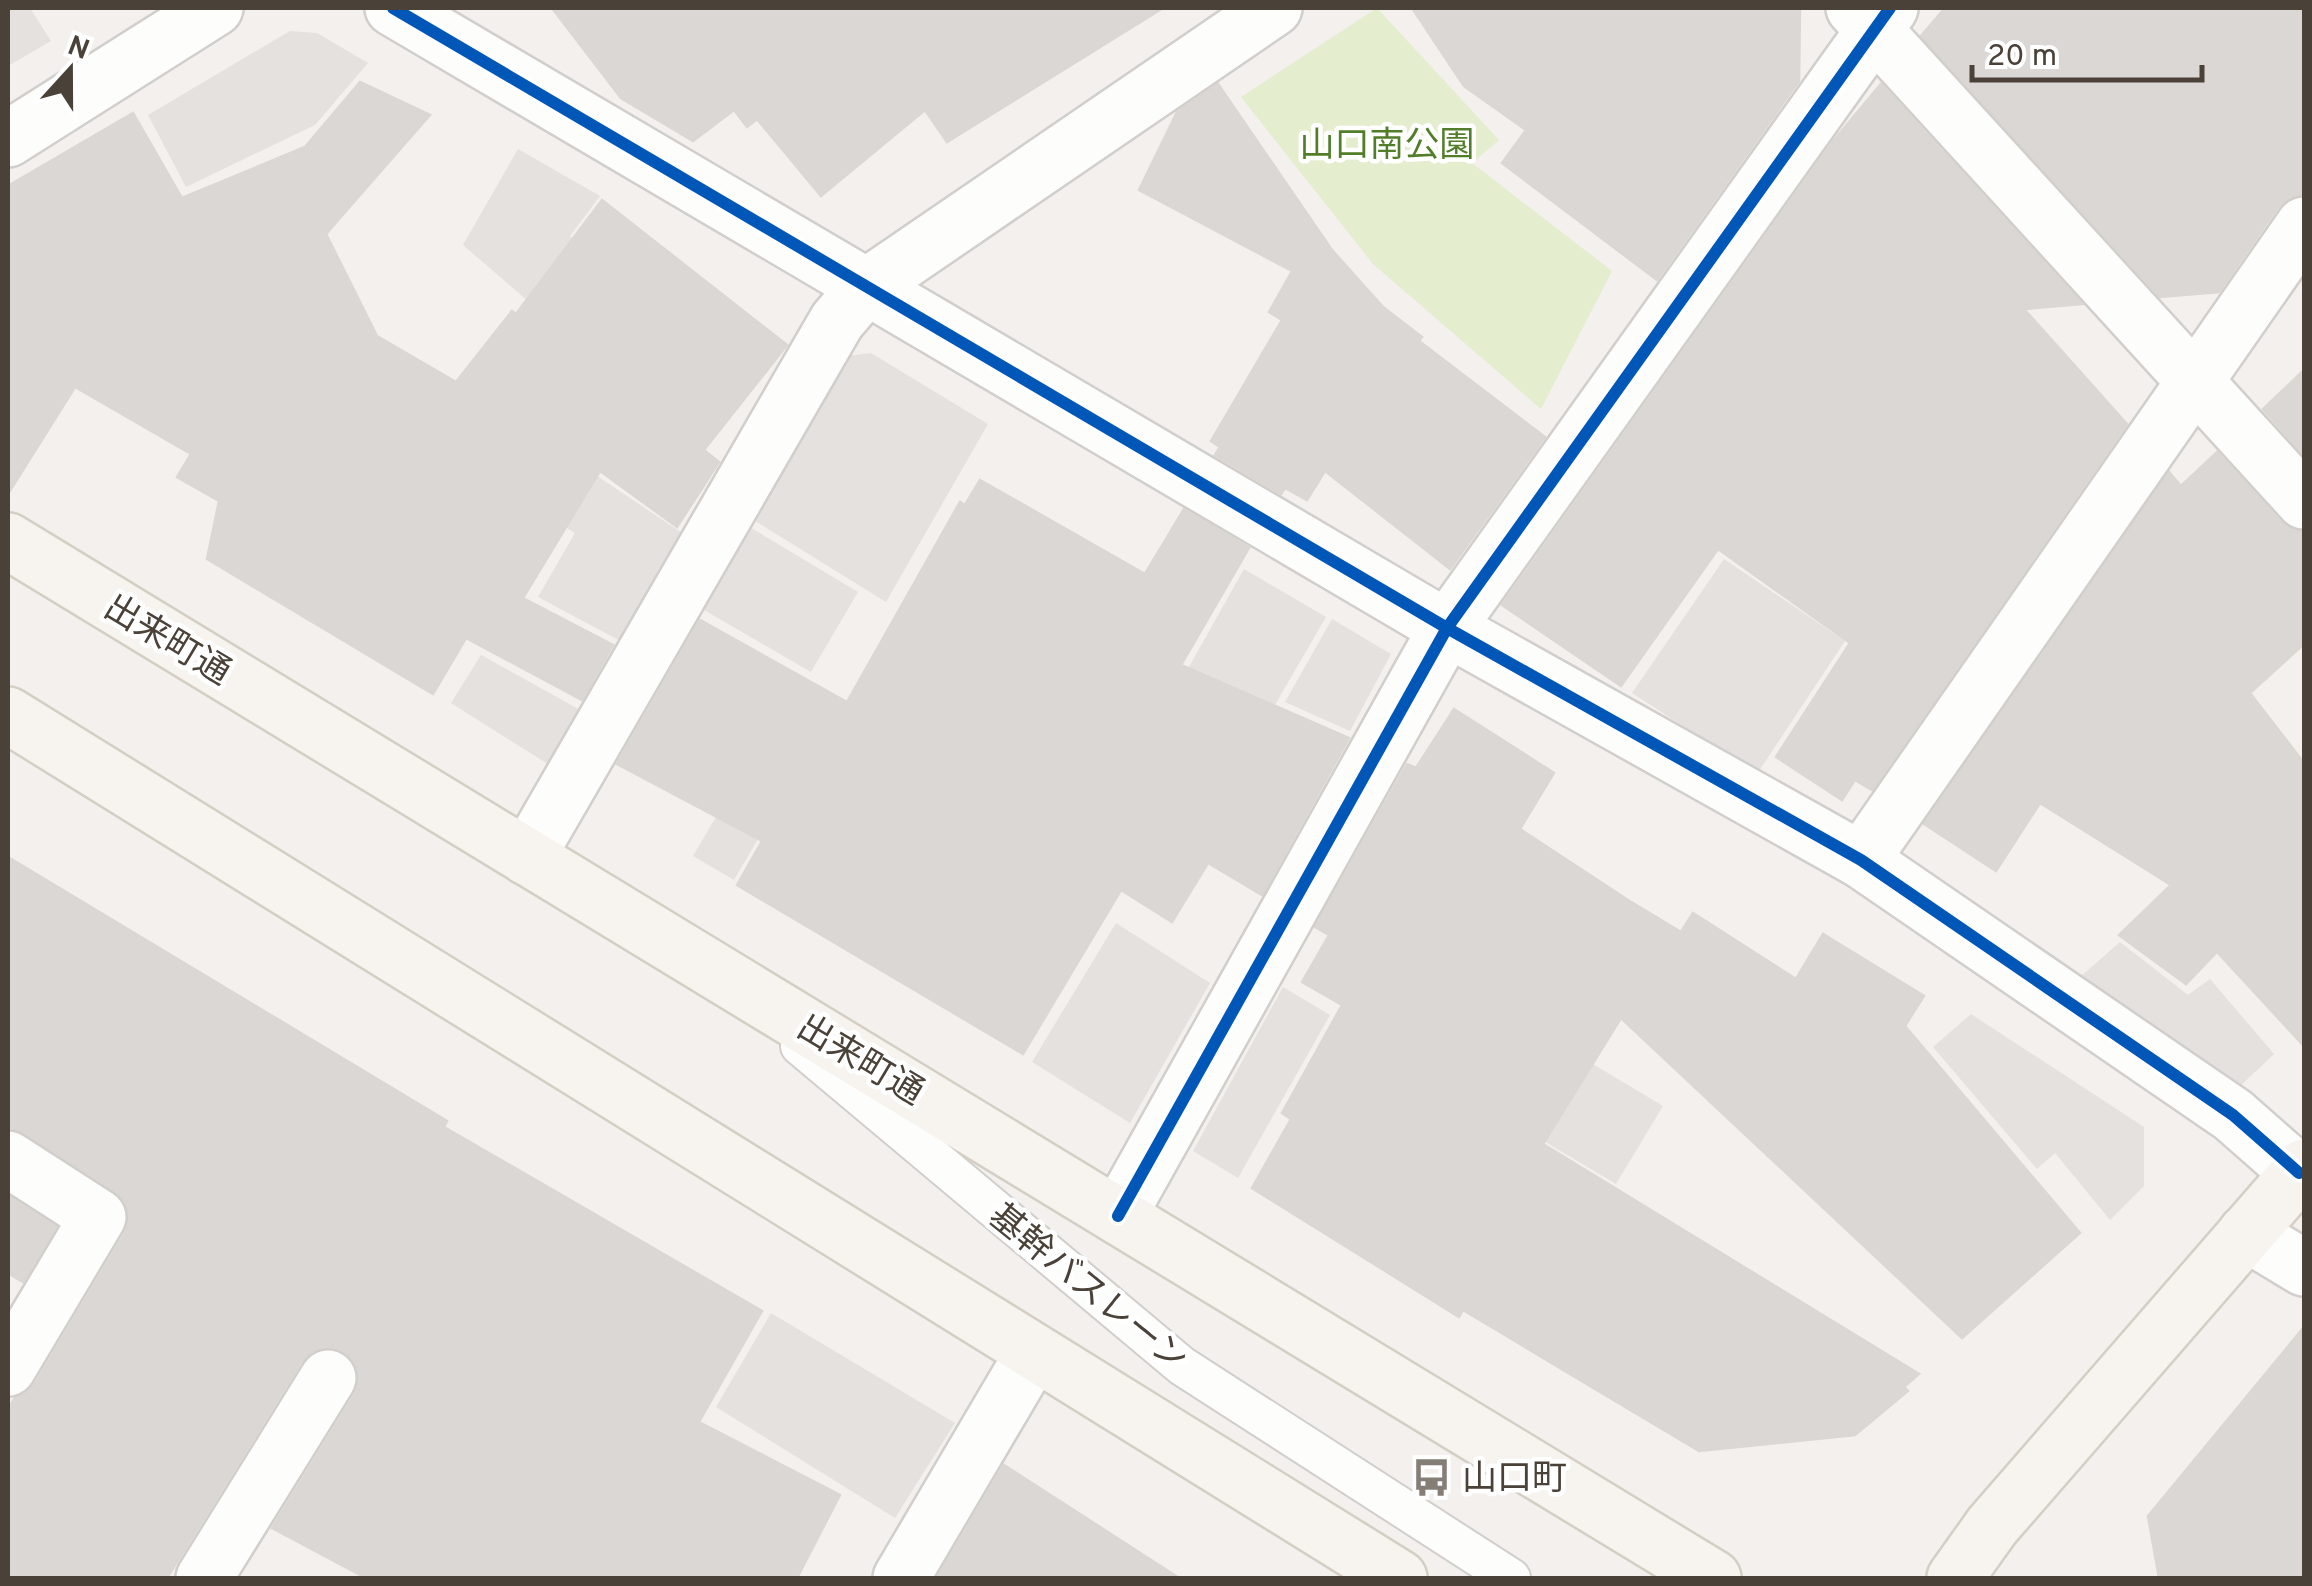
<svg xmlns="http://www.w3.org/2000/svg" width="2312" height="1586" viewBox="0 0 2312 1586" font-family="Overpass,'Noto Sans JP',sans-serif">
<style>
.green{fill:#e4edcd}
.parking{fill:#e5e1de}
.building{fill:#dbd7d4;stroke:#dbd7d3;stroke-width:2.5}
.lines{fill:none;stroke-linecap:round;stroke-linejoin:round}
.lane-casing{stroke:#d1cecb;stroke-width:42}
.street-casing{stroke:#d1cecb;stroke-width:60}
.secondary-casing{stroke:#d4cec5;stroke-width:60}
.lane{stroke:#fdfdfc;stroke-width:38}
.street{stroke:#fdfdfc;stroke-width:55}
.secondary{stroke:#f7f4f0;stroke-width:55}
.cycleway-casing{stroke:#fff;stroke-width:19}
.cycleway{stroke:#0057b8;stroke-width:12}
.labels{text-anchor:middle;stroke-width:9;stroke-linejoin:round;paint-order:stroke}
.park-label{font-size:35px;fill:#537e29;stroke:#fff}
.street-label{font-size:35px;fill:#4a4138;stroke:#fff}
.poi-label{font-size:35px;fill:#4a4138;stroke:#fff;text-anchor:start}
</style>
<rect width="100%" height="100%" fill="#f3f0ed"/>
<polygon class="green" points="1377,8 1499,140 1472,163 1612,271 1541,409 1373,264 1241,97"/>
<g class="parking">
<polygon points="8,8 30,8 51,41 8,66"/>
<polygon points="290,31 317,33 368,63 315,125 186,187 148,115"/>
<polygon points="518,149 600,196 570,236 593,255 542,313 463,245"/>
<polygon points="871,353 988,424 886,602 752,519 846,356"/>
<polygon points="551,445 688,537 626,644 538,597 575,533 521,499"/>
<polygon points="748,526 858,592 811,672 699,607"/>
<polygon points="1724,559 1845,641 1757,774 1632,693"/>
<polygon points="1244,569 1326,617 1257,736 1176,690"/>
<polygon points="1332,619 1391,654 1350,731 1285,702"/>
<polygon points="481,655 582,711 551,766 451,703"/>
<polygon points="771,723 812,747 734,880 693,856"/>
<polygon points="1116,923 1210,983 1130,1123 1032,1062"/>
<polygon points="2120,942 2188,995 2210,979 2274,1054 2238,1088 2079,978"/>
<polygon points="1283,987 1330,1015 1238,1178 1193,1151"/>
<polygon points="1971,1014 2144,1127 2144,1186 2110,1220 2055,1153 2037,1169 1933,1047"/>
<polygon points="1536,1030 1663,1106 1616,1184 1517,1125"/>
<polygon points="771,1313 955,1423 895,1518 716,1407"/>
</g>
<g class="building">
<polygon points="552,8 1163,8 947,142 925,110 821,196 757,119 747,127 734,110 693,141 621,98"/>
<polygon points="1412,8 1800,8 1799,81 1657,280 1502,163 1526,130 1464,86"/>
<polygon points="1945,8 2304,8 2304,194 2290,197 2278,207 2219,292 2160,297 1921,36"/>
<polygon points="360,82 430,115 326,234 377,336 456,382 512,311 516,314 602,200 787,345 704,450 719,462 677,527 600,471 523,598 613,645 582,700 466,638 433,694 207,559 219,501 177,477 191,454 75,387 8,494 8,186 133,113 182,198 305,147"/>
<polygon points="1218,84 1332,250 1383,307 1422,337 1419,341 1545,437 1450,569 1325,471 1307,500 1285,488 1281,494 1215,455 1220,447 1211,441 1282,320 1269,312 1292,271 1139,190 1177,112"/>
<polygon points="1881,84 2082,304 2024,309 2127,424 1872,790 1855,780 1842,800 1776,757 1850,643 1718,549 1621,686 1502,605 1834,140"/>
<polygon points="2304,370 2304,455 2263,409"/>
<polygon points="2217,452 2281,522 2304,531 2304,644 2250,693 2304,763 2304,1046 2217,952 2186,984 2119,935 2171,885 2040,803 1996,871 1924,824 2169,472 2181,486"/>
<polygon points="980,480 1145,574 1184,509 1249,548 1181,665 1349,738 1262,895 1208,863 1172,922 1121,890 1023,1054 737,885 762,841 617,764 700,620 847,702 960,502 965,505"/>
<polygon points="1454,709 1554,773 1520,829 1628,900 1681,932 1693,913 1796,979 1823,934 1924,996 1905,1026 2080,1233 1962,1338 1621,1018 1543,1144 1919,1374 1904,1387 1908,1391 1855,1435 1699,1451 1463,1310 1459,1317 1252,1188 1291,1119 1282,1113 1342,1005 1302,982 1329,935 1315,927 1407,764 1416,768"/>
<polygon points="8,857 447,1121 444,1127 762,1311 699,1422 840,1495 797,1578 366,1578 272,1528 355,1394 359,1378 355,1362 344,1351 328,1347 312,1351 301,1362 167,1578 8,1578 8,1409 15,1398 35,1384 125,1233 129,1217 125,1202 115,1191 25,1133 8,1128"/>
<polygon points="8,1196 56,1227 23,1282 8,1273"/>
<polygon points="2304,1327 2304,1578 2159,1578 2148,1516"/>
<polygon points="1004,1465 1179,1578 937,1578"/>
</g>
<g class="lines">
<defs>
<polyline id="lane" points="800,1046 1182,1366 1511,1578"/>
<g id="street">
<polyline points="393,8 1447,628 1861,860 2233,1115 2299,1173"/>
<polyline points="1854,8 2304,501"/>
<polyline points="8,139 215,8"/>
<polyline points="527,857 837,321 866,287 1274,8"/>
<polyline points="1861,860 2304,225"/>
<polyline points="8,1159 98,1217 8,1368"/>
<polyline points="1118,1216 1447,628 1890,8"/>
<polyline points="2246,1233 2304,1268"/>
<polyline points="204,1578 328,1378"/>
<polyline points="901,1578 1033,1354"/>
</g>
<g id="secondary">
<polyline points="8,541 1713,1578"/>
<polyline points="8,715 1399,1578"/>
<polyline points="1955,1578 1992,1526 2304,1167"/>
</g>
</defs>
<use href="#lane" class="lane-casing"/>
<use href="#street" class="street-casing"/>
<use href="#secondary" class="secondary-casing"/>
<use href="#lane" class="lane"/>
<use href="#street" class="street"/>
<use href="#secondary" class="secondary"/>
<defs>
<g id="cycleway">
<polyline points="393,8 1447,628 1861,860 2233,1115 2299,1173"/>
<polyline points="1118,1216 1447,628 1890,8"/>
</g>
</defs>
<use href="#cycleway" class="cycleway-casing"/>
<use href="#cycleway" class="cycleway"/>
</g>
<defs>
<symbol id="bus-bare" viewBox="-9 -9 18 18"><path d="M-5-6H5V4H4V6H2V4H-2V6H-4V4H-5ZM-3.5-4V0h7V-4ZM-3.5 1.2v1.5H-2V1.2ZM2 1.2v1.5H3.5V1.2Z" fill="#857e77" stroke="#fff" stroke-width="2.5" paint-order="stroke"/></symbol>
</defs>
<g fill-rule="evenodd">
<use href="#bus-bare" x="1404" y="1450" width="55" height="55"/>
</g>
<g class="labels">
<g class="park-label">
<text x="1387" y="156">山口南公園</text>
</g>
<g class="street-label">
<text transform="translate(168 639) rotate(31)" y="12">出来町通</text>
<text transform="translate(861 1059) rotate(31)" y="12">出来町通</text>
<text transform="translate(1089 1287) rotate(39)" y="12">基幹バスレーン</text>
</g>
<g class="poi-label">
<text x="1462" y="1489">山口町</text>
</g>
</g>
<rect width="2312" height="1586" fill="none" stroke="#4a4138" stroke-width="20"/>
<g transform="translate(70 70) rotate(21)" stroke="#ffffff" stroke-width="8" paint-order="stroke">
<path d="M0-8L18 38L0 25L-18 38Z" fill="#4a4138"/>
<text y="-15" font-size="28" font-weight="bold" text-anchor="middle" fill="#4a4138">N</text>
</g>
<path d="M1972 65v15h230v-15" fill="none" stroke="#4a4138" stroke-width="5"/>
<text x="1987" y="65" font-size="30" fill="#4a4138" stroke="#ffffff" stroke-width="8" paint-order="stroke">20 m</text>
</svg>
